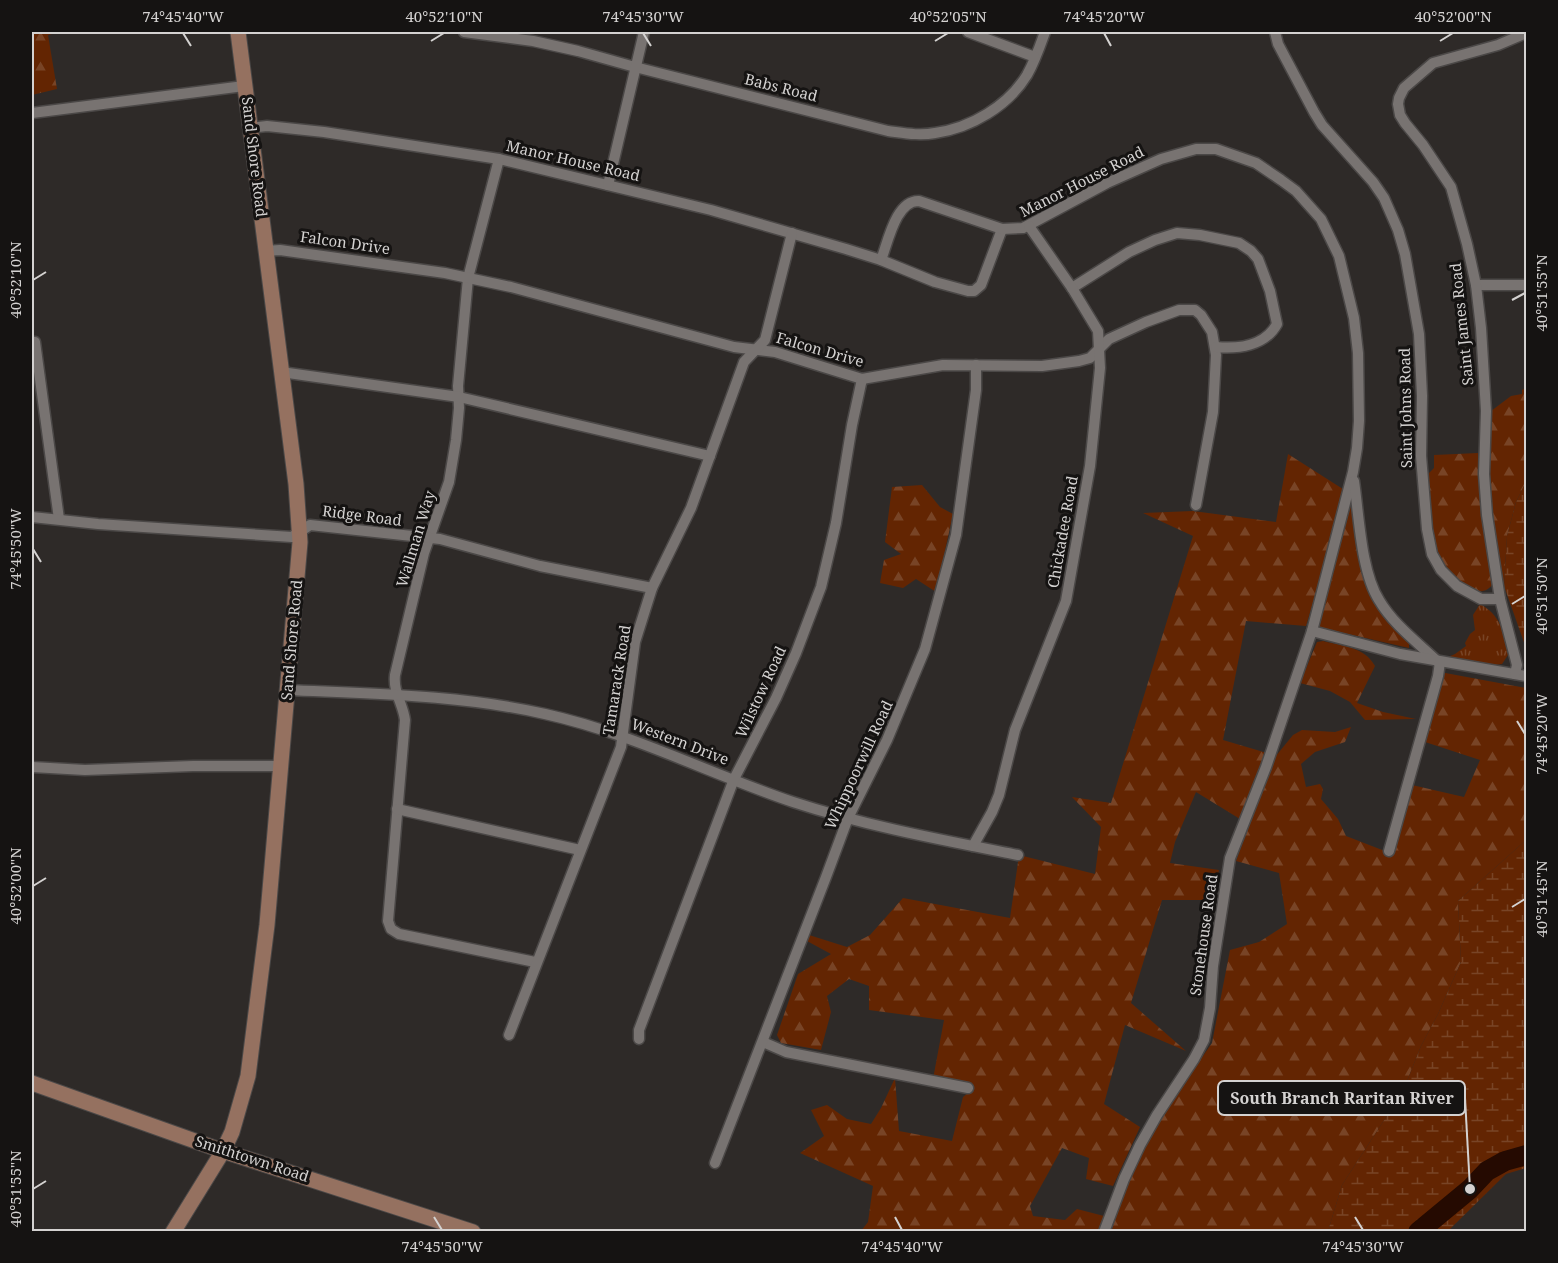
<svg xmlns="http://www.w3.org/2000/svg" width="1558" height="1263" viewBox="0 0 1558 1263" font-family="'Noto Serif',serif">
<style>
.grass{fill:url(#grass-tufts)}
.forest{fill:url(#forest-firs)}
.wetland{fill:url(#wetland-marsh)}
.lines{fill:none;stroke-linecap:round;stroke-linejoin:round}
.river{stroke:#250a01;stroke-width:20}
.street-casing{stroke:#4b4847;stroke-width:13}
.secondary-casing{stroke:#4b4847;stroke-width:17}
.street{stroke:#787371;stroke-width:10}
.secondary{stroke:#957160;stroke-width:15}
.ticks{fill:none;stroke:#d4d2d1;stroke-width:2}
.labels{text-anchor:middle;stroke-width:6;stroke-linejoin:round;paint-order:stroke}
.street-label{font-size:15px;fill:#d4d2d1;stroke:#151312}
.leader{fill:none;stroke:#d4d2d1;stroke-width:2}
.callout-dot{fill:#d4d2d1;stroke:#151312;stroke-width:2}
.callout{fill:#151312;stroke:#d4d2d1;stroke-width:2}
.callout-label{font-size:16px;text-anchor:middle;font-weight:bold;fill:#d4d2d1}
.neatline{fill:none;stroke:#d4d2d1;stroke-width:2}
.ticks-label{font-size:15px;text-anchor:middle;fill:#d4d2d1}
</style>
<defs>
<pattern id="grass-tufts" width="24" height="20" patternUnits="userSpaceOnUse" patternTransform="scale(1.5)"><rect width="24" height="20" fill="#632502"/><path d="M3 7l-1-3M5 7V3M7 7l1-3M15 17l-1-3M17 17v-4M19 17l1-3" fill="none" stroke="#784426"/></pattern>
<pattern id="forest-firs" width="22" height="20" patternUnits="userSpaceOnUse" patternTransform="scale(1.5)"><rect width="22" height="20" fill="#632502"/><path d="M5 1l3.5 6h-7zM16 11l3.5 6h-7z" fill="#784426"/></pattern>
<pattern id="wetland-marsh" width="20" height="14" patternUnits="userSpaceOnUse" patternTransform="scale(1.5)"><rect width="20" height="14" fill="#632502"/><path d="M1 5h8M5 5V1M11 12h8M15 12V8" fill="none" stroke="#784426"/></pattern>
</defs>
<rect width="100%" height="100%" fill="#2e2a28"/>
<path class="grass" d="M 1480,604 C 1499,614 1506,633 1508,655 L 1502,664 L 1488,666 L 1448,657 L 1455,654 L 1466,646 L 1465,643 L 1470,634 L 1475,630 L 1473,615 Z"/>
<g class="forest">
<polygon points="32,32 60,32 48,35 57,89 32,95"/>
<polygon points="1526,388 1526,482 1516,502 1507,536 1504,586 1493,524 1489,483 1491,411 1511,396 1522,394 1522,390"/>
<path d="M 1478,453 L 1483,529 L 1493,583 C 1489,591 1481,593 1473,590 C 1467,588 1462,584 1457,579 C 1429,555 1431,517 1428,483 L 1428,474 L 1434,468 L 1434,455 Z"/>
<polygon points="1288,454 1346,491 1306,626 1246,621 1223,740 1267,753 1240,819 1196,792 1175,842 1170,863 1219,870 1212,900 1162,900 1131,1003 1186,1051 1125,1025 1104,1104 1140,1127 1113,1186 1086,1179 1089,1158 1062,1148 1030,1206 1033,1216 1065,1220 1077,1209 1104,1216 1098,1231 861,1231 868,1222 873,1186 800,1153 824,1136 811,1110 827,1105 847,1119 871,1124 881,1108 895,1078 899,1131 952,1141 963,1097 969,1092 933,1079 944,1020 869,1010 869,986 849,979 827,996 831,1012 821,1050 781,1043 777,1035 798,974 831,954 807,941 809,935 847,947 870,935 903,898 1010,918 1019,855 1095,874 1101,827 1072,797 1111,803 1193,536 1143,513 1193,511 1276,522"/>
<polygon points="922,485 940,507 953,514 936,592 916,579 903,588 880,583 884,560 901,554 885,542 892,487"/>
<polygon points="1354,494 1365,576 1409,643 1409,648 1318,627"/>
<path d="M 1323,641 C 1342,646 1365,647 1375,666 L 1357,703 L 1383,712 L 1416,719 L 1365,720 L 1350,702 L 1330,691 L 1300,683 L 1317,642 Z"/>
<polygon points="1440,672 1526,688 1526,840 1458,901 1461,962 1438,1014 1421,1046 1403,1091 1342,1185 1328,1231 1111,1232 1129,1175 1163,1113 1212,1043 1230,950 1259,942 1287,924 1279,873 1236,861 1275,757 1293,735 1302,730 1335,732 1351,727 1345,742 1315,752 1301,764 1306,787 1320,784 1323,789 1321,799 1338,819 1346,836 1390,853 1412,785 1464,797 1480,760 1422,741"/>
</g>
<g class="wetland">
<polygon points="1526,482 1526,648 1504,586 1507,536 1516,502"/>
<polygon points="1526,840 1526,1168 1506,1174 1448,1231 1328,1231 1342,1185 1403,1091 1421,1046 1438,1014 1461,962 1458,901"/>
</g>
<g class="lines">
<polyline class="river" points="1418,1232 1470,1189 1487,1171 1505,1161 1526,1155"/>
<defs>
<g id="street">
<path d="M 464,32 L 533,41 L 578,51 L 635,67 L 888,131 C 904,133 919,136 935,133 C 971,128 1008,106 1027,75 C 1035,61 1040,46 1045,32"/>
<polyline points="968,32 1035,57"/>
<polyline points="1275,32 1278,44 1314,112 1322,125 1373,182 1384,198 1398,230 1405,254 1419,334 1422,396 1421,456 1427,529 1432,554 1441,570 1457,586 1481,599 1500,599"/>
<polyline points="32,113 244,86"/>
<polyline points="250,128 267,126 324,132 499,159 711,210 846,249 881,260 935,282 968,291 974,291 981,285 1002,229"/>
<path d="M 499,159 L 468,278 L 458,386 L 459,408 L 456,440 L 449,482 L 424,553 L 395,675 C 393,692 403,704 405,720 L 388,921 L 391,929 L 399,934 L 535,962"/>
<polyline points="608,185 644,32"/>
<polyline points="265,251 280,250 445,273 511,287 734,347 775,352 862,379 943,365 1042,366 1079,361 1090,358 1109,339 1146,322 1179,310 1195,310 1201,315 1212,332 1216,355 1213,412 1196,505"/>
<path d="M 881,260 C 888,242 896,200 919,201 L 1002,229 L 1023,228 L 1107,183 L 1161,159 L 1196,149 L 1216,149 L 1256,163 L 1281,180 L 1296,191 L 1321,219 L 1339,256 L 1354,318 L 1358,353 L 1359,421 L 1357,448 L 1353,472 L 1312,631 L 1266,767 L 1230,858 L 1213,966 L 1210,1008 L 1204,1040 L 1194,1059 L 1157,1115 L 1140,1145 L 1124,1179 L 1104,1232"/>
<polyline points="1476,285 1526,285"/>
<path d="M 1072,288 L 1129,252 L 1155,240 L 1177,233 L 1200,235 L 1239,243 L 1251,251 L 1258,259 L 1270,291 L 1277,324 C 1265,346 1238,349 1216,347"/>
<polyline points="35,342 59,519"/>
<polyline points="281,372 459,397 710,456"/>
<path d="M 1354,481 C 1359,515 1361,572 1379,600 C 1393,624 1417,642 1437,661"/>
<polyline points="32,517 98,524 292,537 310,525 440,539 540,566 652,588"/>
<polyline points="1312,631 1400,654 1526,676"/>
<polyline points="1515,674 1517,665 1500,599 1487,515 1484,474 1486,411 1481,328 1476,285 1467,244 1451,187 1423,145 1405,123 1400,115 1398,104 1399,98 1404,88 1433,63 1498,45 1526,33"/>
<path d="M 288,690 C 374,694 461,695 545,714 C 631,733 710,774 793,802 C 866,826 942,840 1018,855"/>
<polyline points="32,767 85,770 193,766 280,766"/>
<polyline points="397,809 580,850"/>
<polyline points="973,846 992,812 999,795 1015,730 1066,601 1090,466 1100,368 1098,331 1072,288 1029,226"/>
<polyline points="1389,851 1438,676 1440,662"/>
<polyline points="509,1035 621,747 635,642 652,588 691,508 744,362 765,340 792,233"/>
<polyline points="639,1039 639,1030 734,779 776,698 796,653 821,587 836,523 852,425 862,379"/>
<polyline points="763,1042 786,1052 968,1088"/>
<polyline points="715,1163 826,877 848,818 887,740 925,649 956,535 976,390 976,365"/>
</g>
<g id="secondary">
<polyline points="32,1083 223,1151 473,1232"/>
<polyline points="173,1232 223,1151 232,1132 248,1076 267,925 300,542 296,484 238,32"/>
</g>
</defs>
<use href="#street" class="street-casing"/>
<use href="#secondary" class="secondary-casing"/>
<use href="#street" class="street"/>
<use href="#secondary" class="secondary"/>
</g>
<path class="ticks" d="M 183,33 L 191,46M 643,33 L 651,46M 1104,33 L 1111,46M 431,41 L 444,33M 935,41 L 948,33M 1440,41 L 1453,33M 33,280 L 46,272M 1512,300 L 1525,293M 33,549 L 41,562M 1512,604 L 1525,596M 1517,721 L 1525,734M 33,886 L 46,878M 1512,907 L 1525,899M 33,1189 L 46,1181M 434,1217 L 442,1230M 895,1217 L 902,1230M 1355,1217 L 1363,1230"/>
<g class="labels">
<g class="street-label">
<text transform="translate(781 88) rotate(14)" y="5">Babs Road</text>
<text transform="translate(254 157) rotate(83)" y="5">Sand Shore Road</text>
<text transform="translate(573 161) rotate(13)" y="5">Manor House Road</text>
<text transform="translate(1082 182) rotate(-27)" y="5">Manor House Road</text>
<text transform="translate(345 243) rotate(8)" y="5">Falcon Drive</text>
<text transform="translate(1462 324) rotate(-96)" y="5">Saint James Road</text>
<text transform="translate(820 350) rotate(16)" y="5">Falcon Drive</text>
<text transform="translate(1406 408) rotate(-91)" y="5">Saint Johns Road</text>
<text transform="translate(362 516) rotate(7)" y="5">Ridge Road</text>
<text transform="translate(1063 532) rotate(-80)" y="5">Chickadee Road</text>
<text transform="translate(416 539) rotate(-73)" y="5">Wallman Way</text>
<text transform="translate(292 640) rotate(-85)" y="5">Sand Shore Road</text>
<text transform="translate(617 680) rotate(-81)" y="5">Tamarack Road</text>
<text transform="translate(761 692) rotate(-65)" y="5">Wilstow Road</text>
<text transform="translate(680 742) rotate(21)" y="5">Western Drive</text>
<text transform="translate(859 765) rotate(-65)" y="5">Whippoorwill Road</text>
<text transform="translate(1204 935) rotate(-82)" y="5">Stonehouse Road</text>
<text transform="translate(252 1159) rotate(18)" y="5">Smithtown Road</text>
</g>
</g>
<path class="leader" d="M1470 1189L1465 1098"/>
<circle class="callout-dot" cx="1470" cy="1189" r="6"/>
<rect class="callout" x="1218" y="1081" width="247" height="34" rx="6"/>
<g class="callout-label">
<text x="1342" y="1104">South Branch Raritan River</text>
</g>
<rect width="1558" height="1263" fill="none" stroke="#151312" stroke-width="66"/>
<rect x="33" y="33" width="1492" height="1197" class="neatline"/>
<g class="ticks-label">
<text x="183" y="22">74°45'40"W</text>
<text x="444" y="22">40°52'10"N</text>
<text x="643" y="22">74°45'30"W</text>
<text x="948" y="22">40°52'05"N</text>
<text x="1104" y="22">74°45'20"W</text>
<text x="1453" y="22">40°52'00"N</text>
<text transform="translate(16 280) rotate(-90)" y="5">40°52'10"N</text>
<text transform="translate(1542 293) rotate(-90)" y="5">40°51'55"N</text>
<text transform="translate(16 549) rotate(-90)" y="5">74°45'50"W</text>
<text transform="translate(1542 596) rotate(-90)" y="5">40°51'50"N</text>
<text transform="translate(1542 734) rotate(-90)" y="5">74°45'20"W</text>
<text transform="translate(16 886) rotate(-90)" y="5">40°52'00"N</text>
<text transform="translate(1542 899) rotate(-90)" y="5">40°51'45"N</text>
<text transform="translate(16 1189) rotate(-90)" y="5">40°51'55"N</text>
<text x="442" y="1252">74°45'50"W</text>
<text x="902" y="1252">74°45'40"W</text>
<text x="1363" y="1252">74°45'30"W</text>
</g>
</svg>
